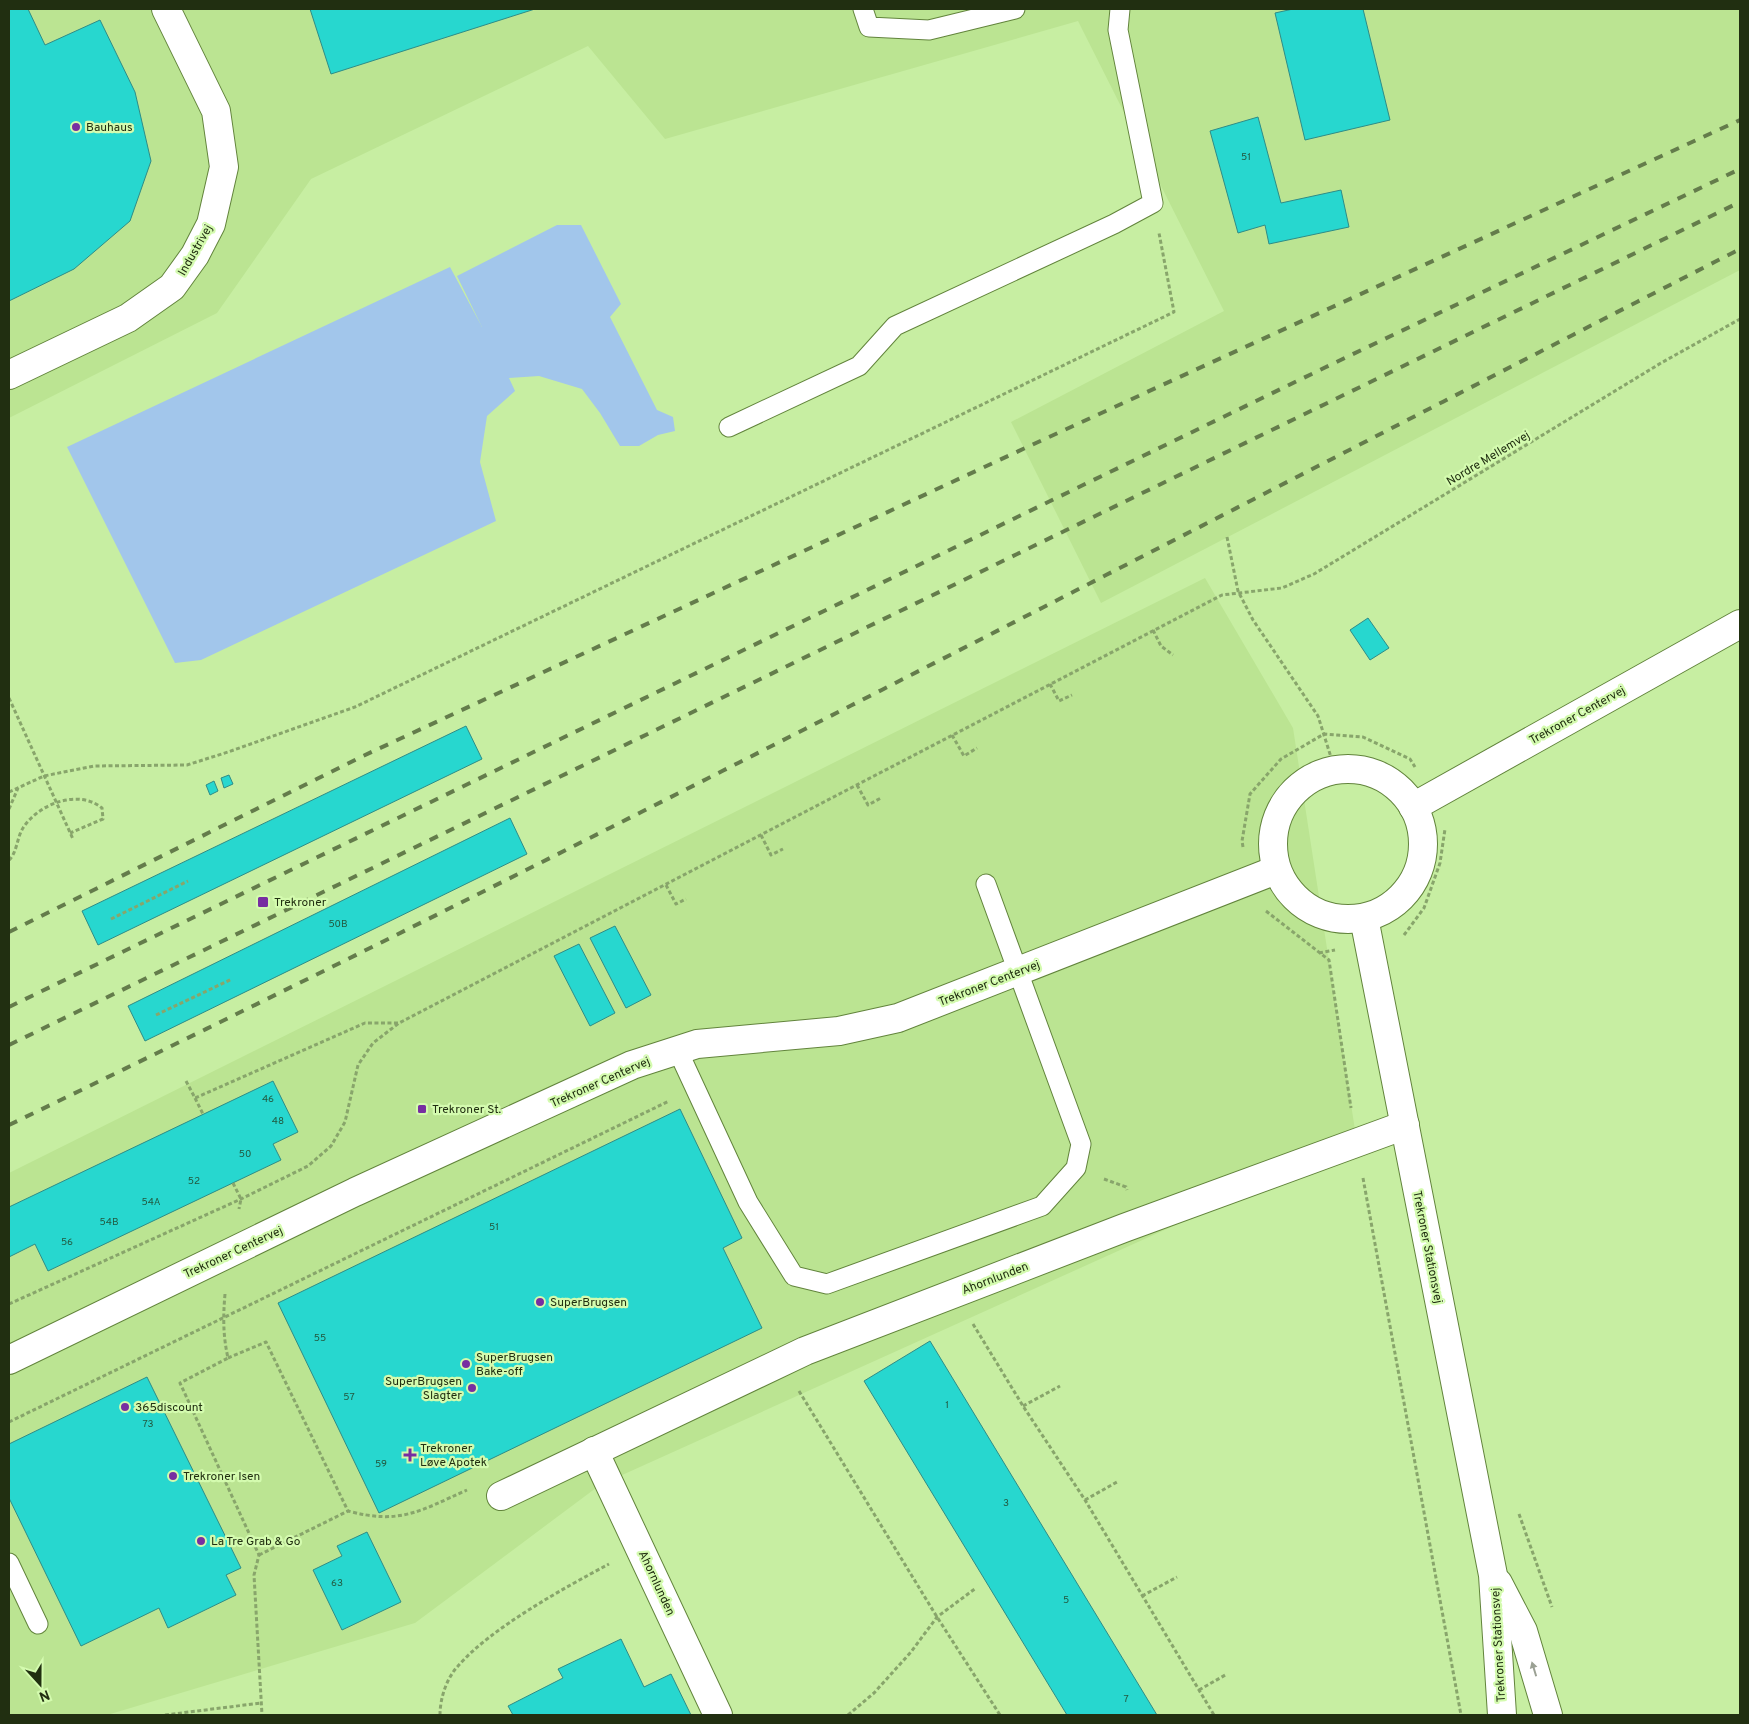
<svg xmlns="http://www.w3.org/2000/svg" width="1749" height="1724" viewBox="0 0 1749 1724" font-family="Overpass,sans-serif">
<style>
.built{fill:#bbe492}
.water{fill:#a2c6eb}
.building{fill:#27d7cf;stroke:#2e8c87}
.lines{fill:none;stroke-linecap:round;stroke-linejoin:round}
.lane-casing{stroke:#62843c;stroke-width:21}
.street-casing{stroke:#62843c;stroke-width:30}
.path{stroke:#88a56b;stroke-width:3;stroke-dasharray:4 2.5;stroke-linecap:butt}
.lane{stroke:#fff;stroke-width:19}
.street{stroke:#fff;stroke-width:28}
.rail{stroke:#647c4b;stroke-width:4;stroke-dasharray:9 9;stroke-linecap:butt}
.oneway{fill:#9ba194}
.poi-dot{fill:#772ea1;stroke:#d4fbaf;stroke-width:2}
.labels{text-anchor:middle;stroke-width:4.5;stroke-linejoin:round;paint-order:stroke}
.number-label{font-size:10px;fill:#225940}
.poi-label{font-size:12px;fill:#212f11;stroke:#d4fbaf;text-anchor:start}
.street-label{font-size:12px;fill:#212f11;stroke:#d4fbaf}
</style>
<rect width="100%" height="100%" fill="#c7eea2"/>
<g class="built">
<polygon points="9,9 1740,9 1740,270 1101,603 1011,422 1224,311 1078,21 665,139 588,46 311,179 217,313 9,418"/>
<polygon points="1205,578 1293,728 1357,1143 600,1485 415,1623 107,1715 9,1715 9,1173"/>
</g>
<polygon class="water" points="557,225 581,225 621,304 610,317 657,410 673,417 675,431 658,435 639,446 620,446 600,413 582,389 539,376 509,378 515,391 487,416 480,462 496,521 201,660 175,663 67,447 450,267 482,327 457,276"/>
<g class="building">
<polygon points="9,9 28,9 45,45 100,20 135,92 151,161 130,221 74,269 9,301"/>
<polygon points="310,9 535,9 331,74"/>
<polygon points="1293,9 1363,9 1390,120 1305,140 1275,13"/>
<polygon points="1258,117 1281,203 1341,190 1349,227 1269,244 1265,225 1238,233 1210,131"/>
<polygon points="1368,618 1389,648 1370,660 1350,630"/>
<polygon points="466,726 482,759 98,945 82,911"/>
<polygon points="229,775 233,784 224,788 221,778"/>
<polygon points="214,781 218,791 210,795 206,785"/>
<polygon points="510,818 527,854 145,1041 128,1006"/>
<polygon points="615,926 651,995 626,1008 590,938"/>
<polygon points="579,944 615,1013 590,1026 554,956"/>
<polygon points="273,1081 298,1132 273,1144 281,1160 48,1271 35,1244 9,1257 9,1207"/>
<polygon points="680,1109 742,1238 723,1248 762,1328 379,1513 278,1303"/>
<polygon points="930,1341 1157,1715 1067,1715 864,1381"/>
<polygon points="147,1377 241,1568 226,1575 236,1595 168,1628 159,1608 81,1646 9,1498 9,1444"/>
<polygon points="367,1532 401,1602 342,1630 313,1570 342,1556 337,1546"/>
<polygon points="621,1639 644,1687 671,1674 691,1715 513,1715 508,1706 563,1678 558,1669"/>
</g>
<g class="lines">
<defs>
<g id="lane">
<polyline points="863,9 869,27 929,30 1015,9"/>
<polyline points="729,427 859,366 895,326 1114,224 1153,203 1118,30 1120,9"/>
<polyline points="678,1051 748,1202 794,1276 827,1284 1042,1206 1076,1168 1081,1144 986,884"/>
<polyline points="9,1563 38,1624"/>
</g>
<g id="street">
<polyline points="9,375 128,318 172,287 195,255 211,224 224,167 216,111 166,9"/>
<circle cx="1348" cy="844" r="75"/>
<polyline points="1413,807 1740,624"/>
<polyline points="1364,918 1493,1575 1502,1715"/>
<polyline points="9,1360 355,1192 632,1065 697,1044 839,1031 898,1018 1276,870"/>
<polyline points="594,1451 718,1715"/>
<polyline points="501,1496 805,1351 1124,1228 1405,1125"/>
<polyline points="1498,1583 1523,1631 1548,1715"/>
</g>
</defs>
<use href="#lane" class="lane-casing"/>
<use href="#street" class="street-casing"/>
<g class="path">
<polyline points="1227,537 1238,591 1253,620 1318,716 1335,770"/>
<polyline points="1153,630 1161,646 1173,655"/>
<polyline points="1050,684 1059,701 1072,695"/>
<polyline points="9,698 73,839"/>
<polyline points="952,735 964,756 977,748"/>
<polyline points="857,785 868,805 881,798"/>
<polyline points="9,792 44,776 94,766 187,765 228,752 355,707 1174,312 1159,233"/>
<polyline points="9,809 18,788"/>
<polyline points="761,835 771,855 783,849"/>
<polyline points="1243,847 1242,841 1250,794 1281,759 1324,734 1363,737 1410,759 1415,767"/>
<path d="M 9,860 C 17,853 17,837 23,828 C 39,803 79,789 102,808 L 103,819 L 70,833"/>
<polyline points="666,885 676,904 686,899"/>
<polyline points="1266,911 1329,960 1351,1108"/>
<polyline points="111,919 188,881"/>
<polyline points="1404,935 1424,908 1440,863 1445,829"/>
<polyline points="1319,953 1335,950"/>
<polyline points="156,1015 232,979"/>
<polyline points="186,1081 195,1098 365,1023 399,1023"/>
<polyline points="195,1098 203,1114"/>
<polyline points="1363,1178 1461,1715"/>
<polyline points="1104,1179 1126,1187 1127,1190"/>
<polyline points="233,1183 241,1199 239,1209"/>
<path d="M 225,1294 C 223,1317 223,1336 228,1358 L 180,1383 L 259,1555 L 254,1575 L 262,1715"/>
<polyline points="9,1304 241,1199 308,1166 331,1146 345,1122 358,1065 373,1043 399,1023 1222,595 1282,588 1314,574 1661,363 1740,319"/>
<polyline points="973,1324 1023,1406 1085,1500 1214,1715"/>
<path d="M 228,1358 L 266,1342 L 348,1511 C 400,1525 420,1511 467,1490"/>
<polyline points="799,1391 937,1617 1000,1715"/>
<polyline points="1023,1406 1060,1386"/>
<polyline points="9,1422 669,1101"/>
<polyline points="1085,1500 1117,1482"/>
<polyline points="1519,1514 1552,1607"/>
<polyline points="259,1555 348,1511"/>
<polyline points="1142,1596 1177,1577"/>
<polyline points="1199,1690 1227,1674"/>
<polyline points="165,1715 261,1703"/>
<path d="M 440,1715 C 440,1699 446,1679 458,1666 C 491,1628 564,1588 609,1564"/>
<polyline points="848,1715 874,1693 911,1652 937,1617 976,1588"/>
</g>
<use href="#lane" class="lane"/>
<use href="#street" class="street"/>
<g class="rail">
<polyline points="9,932 363,756 1036,443 1740,120"/>
<polyline points="9,1007 1326,367 1740,169"/>
<polyline points="9,1045 1740,202"/>
<path d="M 9,1125 C 591,844 1165,544 1740,249"/>
</g>
</g>
<defs><path id="oneway-solid" d="M-6-.8H1V-3.2L6.5 0L1 3.2V.8H-6Z" transform="scale(1.25)"/></defs>
<use class="oneway" href="#oneway-solid" transform="translate(1534 1669) rotate(-107)"/>
<g class="poi-dot">
<circle cx="76" cy="127" r="5"/>
<rect x="257" y="896" width="12" height="12" rx="2.5"/>
<rect x="417" y="1104" width="10" height="10" rx="2.5"/>
<circle cx="540" cy="1302" r="5"/>
<circle cx="466" cy="1364" r="5"/>
<circle cx="472" cy="1388" r="5"/>
<circle cx="125" cy="1407" r="5"/>
<path d="M407.5 1447.5h5v5h5v5h-5v5h-5v-5h-5v-5h5z"/>
<circle cx="173" cy="1476" r="5"/>
<circle cx="201" cy="1541" r="5"/>
</g>
<g class="labels">
<g class="number-label">
<text x="1246" y="160">51</text>
<text x="338" y="927">50B</text>
<text x="268" y="1102">46</text>
<text x="278" y="1124">48</text>
<text x="245" y="1157">50</text>
<text x="194" y="1184">52</text>
<text x="151" y="1205">54A</text>
<text x="109" y="1225">54B</text>
<text x="494" y="1230">51</text>
<text x="67" y="1245">56</text>
<text x="320" y="1341">55</text>
<text x="349" y="1400">57</text>
<text x="947" y="1408">1</text>
<text x="148" y="1427">73</text>
<text x="381" y="1467">59</text>
<text x="1006" y="1506">3</text>
<text x="337" y="1586">63</text>
<text x="1066" y="1603">5</text>
<text x="1126" y="1702">7</text>
</g>
<g class="poi-label">
<text x="86" y="131">Bauhaus</text>
<text x="274" y="906">Trekroner</text>
<text x="432" y="1113">Trekroner St.</text>
<text x="550" y="1306">SuperBrugsen</text>
<text x="476" y="1361">SuperBrugsen<tspan x="476" dy="14">Bake-off</tspan></text>
<text x="462" y="1385" text-anchor="end">SuperBrugsen<tspan x="462" dy="14">Slagter</tspan></text>
<text x="135" y="1411">365discount</text>
<text x="420" y="1452">Trekroner<tspan x="420" dy="14">Løve Apotek</tspan></text>
<text x="183" y="1480">Trekroner Isen</text>
<text x="211" y="1545">La Tre Grab &amp; Go</text>
</g>
<g class="street-label">
<text transform="translate(195 250) rotate(-60)" y="4">Industrivej</text>
<text transform="translate(1488 458) rotate(-31)" y="4">Nordre Mellemvej</text>
<text transform="translate(1577 715) rotate(-29)" y="4">Trekroner Centervej</text>
<text transform="translate(989 983) rotate(-21)" y="4">Trekroner Centervej</text>
<text transform="translate(600 1082) rotate(-24)" y="4">Trekroner Centervej</text>
<text transform="translate(1428 1247) rotate(79)" y="4">Trekroner Stationsvej</text>
<text transform="translate(233 1252) rotate(-25)" y="4">Trekroner Centervej</text>
<text transform="translate(995 1278) rotate(-21)" y="4">Ahornlunden</text>
<text transform="translate(657 1583) rotate(65)" y="4">Ahornlunden</text>
<text transform="translate(1498 1645) rotate(-93)" y="4">Trekroner Stationsvej</text>
</g>
</g>
<rect width="1749" height="1724" fill="none" stroke="#212f11" stroke-width="20"/>
<g transform="translate(40 1684) rotate(159)" stroke="#d4fbaf" stroke-width="4" paint-order="stroke">
<path d="M0-4L9 19L0 12L-9 19Z" fill="#212f11"/>
<text y="-8" font-size="14" font-weight="bold" text-anchor="middle" fill="#212f11">N</text>
</g>
</svg>
